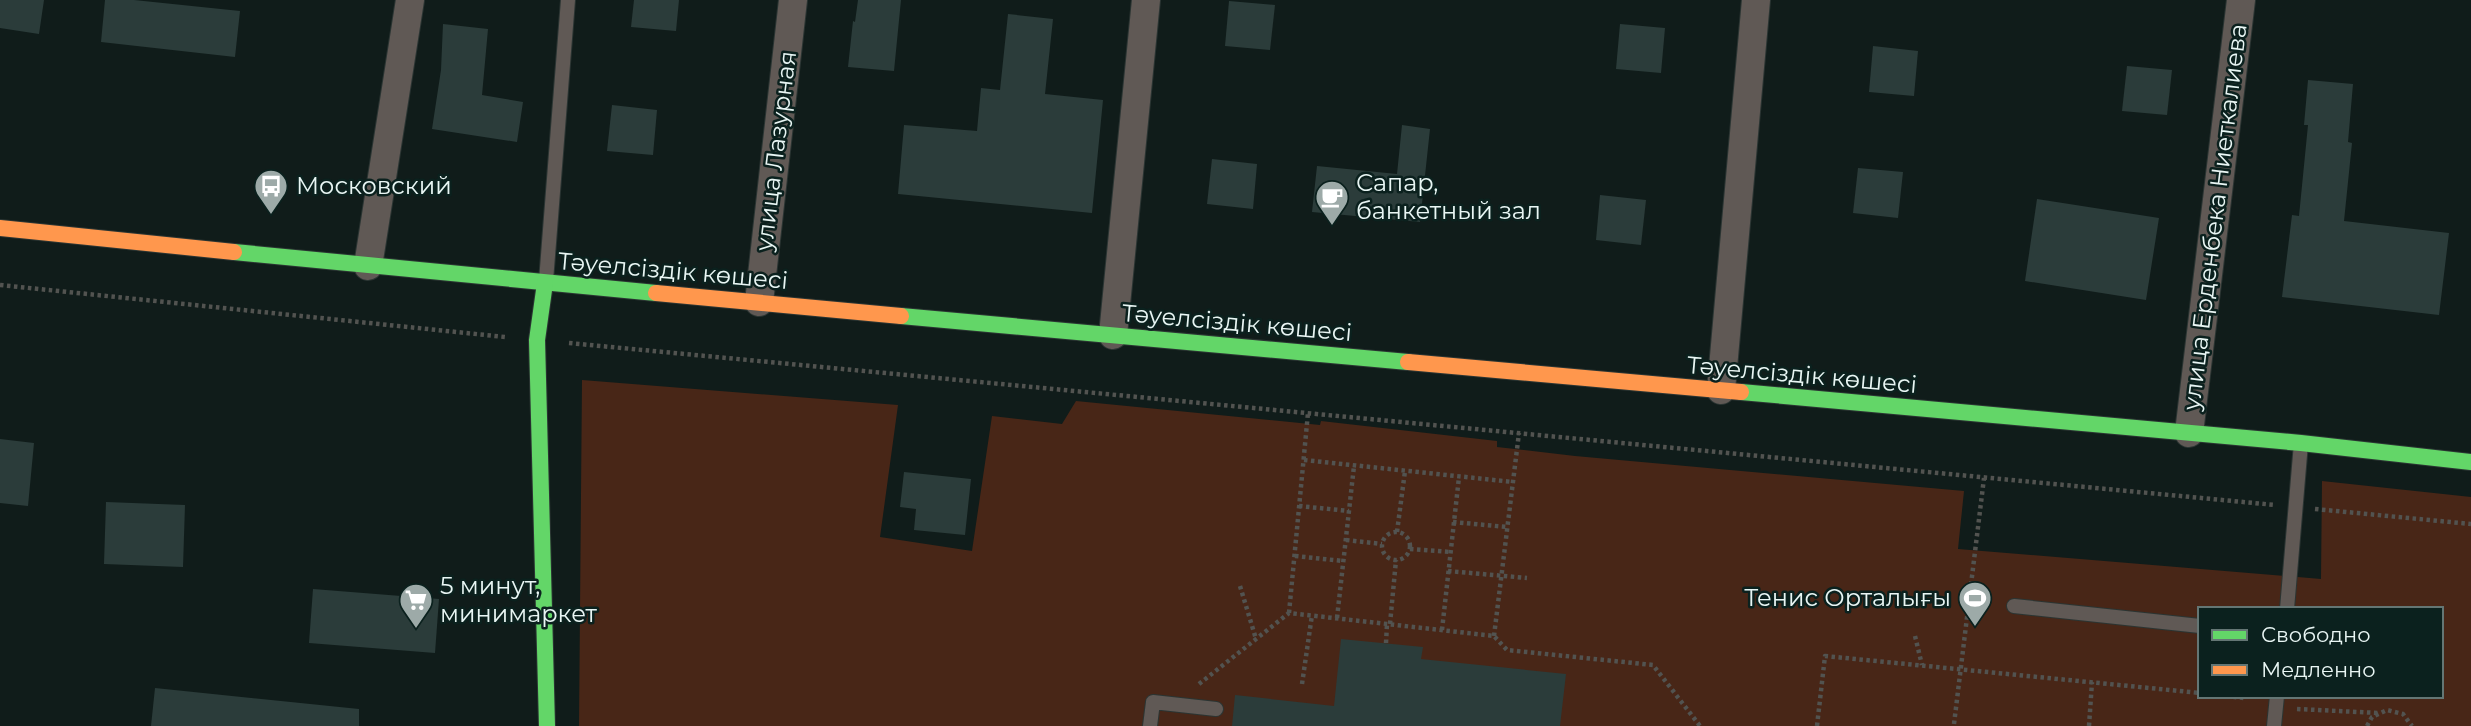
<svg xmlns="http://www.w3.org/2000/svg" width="2471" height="726" viewBox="0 0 2471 726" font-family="Montserrat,sans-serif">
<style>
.green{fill:#482617;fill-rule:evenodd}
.building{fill:#2b3c3a}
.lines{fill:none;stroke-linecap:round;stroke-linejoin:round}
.lane-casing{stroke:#2b3533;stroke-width:16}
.street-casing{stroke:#2b3533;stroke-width:30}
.fast-casing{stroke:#2b3533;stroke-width:18}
.slow-casing{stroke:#2b3533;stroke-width:18}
.path{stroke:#525350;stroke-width:4.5;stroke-dasharray:3.5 3.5;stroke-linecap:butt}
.lane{stroke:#605955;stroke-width:14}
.street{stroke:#605955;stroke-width:28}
.fast{stroke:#63d668;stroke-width:16}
.slow{stroke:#ff974d;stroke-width:16}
.labels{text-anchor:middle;stroke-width:5;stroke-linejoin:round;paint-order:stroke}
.street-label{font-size:24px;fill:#e9f6f4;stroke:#0b211e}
.poi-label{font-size:24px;fill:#e9f6f4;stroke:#0b211e;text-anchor:start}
</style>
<rect width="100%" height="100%" fill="#101c1a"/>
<path class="green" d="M 582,380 L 898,405 L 880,537 L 972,551 L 992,416 L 1062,424 L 1076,401 L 1320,425 L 1321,421 L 1497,441 L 1497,447 L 1575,456 L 1964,491 L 1958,549 L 2321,579 L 2322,481 L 2471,497 L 2471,726 L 579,726 ZM 2200,609 L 2441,609 L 2441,696 L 2200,696 Z"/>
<g class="building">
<polygon points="0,0 44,0 39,34 0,28"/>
<polygon points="105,0 134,0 240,11 235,57 101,42"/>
<polygon points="634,0 679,0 676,31 631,27"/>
<polygon points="858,0 901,0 894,71 848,67 853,21 855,22"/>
<polygon points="1229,1 1275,5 1270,50 1225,46"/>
<polygon points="1008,14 1053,19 1045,94 1103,100 1092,213 898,194 904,125 977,131 981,88 1000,90"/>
<polygon points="443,24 488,29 482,95 523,102 517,142 432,129 441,70"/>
<polygon points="1620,24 1665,28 1661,73 1616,69"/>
<polygon points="1873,46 1918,51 1914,96 1869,92"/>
<polygon points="2127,66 2172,70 2167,115 2122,111"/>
<polygon points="2308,80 2353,84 2348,142 2352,143 2344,221 2449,233 2439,315 2282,297 2292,215 2299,216 2308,125 2304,125"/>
<polygon points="612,105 657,110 653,155 607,151"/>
<polygon points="1402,125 1430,129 1420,222 1312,212 1317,166 1397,174"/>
<polygon points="1212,159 1257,164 1253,209 1207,204"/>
<polygon points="1858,168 1903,172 1898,218 1853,213"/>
<polygon points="1600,195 1646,200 1641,245 1596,240"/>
<polygon points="2037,199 2159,218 2146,300 2025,281"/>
<polygon points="0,439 34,443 28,506 0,503"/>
<polygon points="904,472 971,479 965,535 914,530 916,509 900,507"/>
<polygon points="106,502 185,505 183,567 104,564"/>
<polygon points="313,589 439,599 435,653 309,643"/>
<polygon points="1341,639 1423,647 1421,659 1566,674 1560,726 1232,726 1235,695 1334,706"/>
<polygon points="155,688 359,709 359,726 151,726"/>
</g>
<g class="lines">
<defs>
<g id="lane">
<polyline points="546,281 568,0"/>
<polyline points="2014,606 2200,626"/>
<polyline points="2287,609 2301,443"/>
<polyline points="1150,726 1153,702 1216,709"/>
<polyline points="2274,726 2277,696"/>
</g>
<g id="street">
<polyline points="368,266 410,0"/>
<polyline points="759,302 793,0"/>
<polyline points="1113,335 1146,0"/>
<polyline points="1721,390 1756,0"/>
<polyline points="2189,433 2241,0"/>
</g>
<g id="fast">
<polyline points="234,252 656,293"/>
<polyline points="545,283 537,340 547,726"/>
<polyline points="901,316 1408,362"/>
<polyline points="1741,392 2301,443 2471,462"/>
</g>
<g id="slow">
<polyline points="0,228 234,252"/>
<polyline points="656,293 901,316"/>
<polyline points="1408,362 1741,392"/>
</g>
</defs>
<use href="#lane" class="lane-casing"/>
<use href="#street" class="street-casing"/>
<use href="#fast" class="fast-casing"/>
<use href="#slow" class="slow-casing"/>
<g class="path">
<polyline points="0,285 505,337"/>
<polyline points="569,343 2275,505"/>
<polyline points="1304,460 1513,482"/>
<polyline points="1299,506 1349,511"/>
<polyline points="2315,509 2471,524"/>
<polyline points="1453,522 1507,527"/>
<polyline points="1397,532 1405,471"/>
<circle cx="1396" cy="546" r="14"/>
<polyline points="1346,540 1382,544"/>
<polyline points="1410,549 1450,552"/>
<polyline points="1295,556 1343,561"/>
<polyline points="1448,571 1527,578"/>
<polyline points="1240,586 1256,639"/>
<polyline points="1289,613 1308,413"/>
<polyline points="1337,618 1354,466"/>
<polyline points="1390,624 1396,560"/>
<polyline points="1442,630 1459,477"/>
<polyline points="1494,636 1519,433"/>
<polyline points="1915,636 1922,665"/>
<polyline points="1386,643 1387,624"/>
<polyline points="1199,684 1289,613 1494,636 1507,650 1653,665 1700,726"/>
<polyline points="1302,684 1312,615"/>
<polyline points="2226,696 2244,698"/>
<polyline points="2297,709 2379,713"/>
<polyline points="1954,724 1984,478"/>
<polyline points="1817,726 1825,656 2200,693"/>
<polyline points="2089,726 2092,682"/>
<polyline points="2367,726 2372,717 2387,710 2403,714 2412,726"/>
</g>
<use href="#lane" class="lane"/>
<use href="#street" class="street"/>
<use href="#fast" class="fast"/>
<use href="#slow" class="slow"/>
</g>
<defs>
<symbol id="bus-pin" viewBox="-11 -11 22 30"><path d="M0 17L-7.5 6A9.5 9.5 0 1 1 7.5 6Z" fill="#9daaa8" stroke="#0b211e"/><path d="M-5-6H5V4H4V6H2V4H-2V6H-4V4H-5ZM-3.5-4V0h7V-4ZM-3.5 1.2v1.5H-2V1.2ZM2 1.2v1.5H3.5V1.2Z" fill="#fff"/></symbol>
<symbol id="cafe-pin" viewBox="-11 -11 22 30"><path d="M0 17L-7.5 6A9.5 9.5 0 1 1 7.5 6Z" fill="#9daaa8" stroke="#0b211e"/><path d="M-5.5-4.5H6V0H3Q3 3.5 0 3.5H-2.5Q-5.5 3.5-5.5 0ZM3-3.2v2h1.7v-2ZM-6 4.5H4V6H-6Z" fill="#fff"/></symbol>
<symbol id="stadium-pin" viewBox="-11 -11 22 30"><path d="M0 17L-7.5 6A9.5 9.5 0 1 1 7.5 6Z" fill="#9daaa8" stroke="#0b211e"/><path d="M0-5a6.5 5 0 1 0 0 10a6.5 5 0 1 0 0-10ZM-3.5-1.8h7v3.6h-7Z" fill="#fff"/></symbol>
<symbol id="supermarket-pin" viewBox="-11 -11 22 30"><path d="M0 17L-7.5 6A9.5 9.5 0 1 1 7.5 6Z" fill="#9daaa8" stroke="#0b211e"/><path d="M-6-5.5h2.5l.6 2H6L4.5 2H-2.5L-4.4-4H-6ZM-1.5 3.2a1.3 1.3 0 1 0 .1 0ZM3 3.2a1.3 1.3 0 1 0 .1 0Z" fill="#fff"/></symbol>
</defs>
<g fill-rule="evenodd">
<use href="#bus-pin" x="252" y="167" width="38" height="52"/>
<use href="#cafe-pin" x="1313" y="178" width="38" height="52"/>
<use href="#stadium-pin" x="1956" y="579" width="38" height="52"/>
<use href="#supermarket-pin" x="397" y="581" width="38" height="52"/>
</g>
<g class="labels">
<g class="street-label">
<text transform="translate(776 151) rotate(-83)" y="8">улица Лазурная</text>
<text transform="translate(2215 217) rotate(-83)" y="8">улица Ерденбека Ниеткалиева</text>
<text transform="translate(673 271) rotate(5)" y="8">Тәуелсіздік көшесі</text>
<text transform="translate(1237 323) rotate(5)" y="8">Тәуелсіздік көшесі</text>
<text transform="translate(1802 375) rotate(5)" y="8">Тәуелсіздік көшесі</text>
</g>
<g class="poi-label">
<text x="1356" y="191">Сапар,<tspan x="1356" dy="28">банкетный зал</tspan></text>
<text x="296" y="194">Московский</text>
<text x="440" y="594">5 минут,<tspan x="440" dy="28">минимаркет</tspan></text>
<text x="1951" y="606" text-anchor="end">Тенис Орталығы</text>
</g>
</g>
<rect x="2198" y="607" width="245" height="91" fill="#0b211e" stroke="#647674" stroke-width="2"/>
<rect x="2212" y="630" width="35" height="10" fill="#63d668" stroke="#647674" stroke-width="2"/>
<text x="2261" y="642" font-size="21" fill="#e9f6f4">Свободно</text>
<rect x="2212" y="665" width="35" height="10" fill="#ff974d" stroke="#647674" stroke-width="2"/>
<text x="2261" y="677" font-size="21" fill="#e9f6f4">Медленно</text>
</svg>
